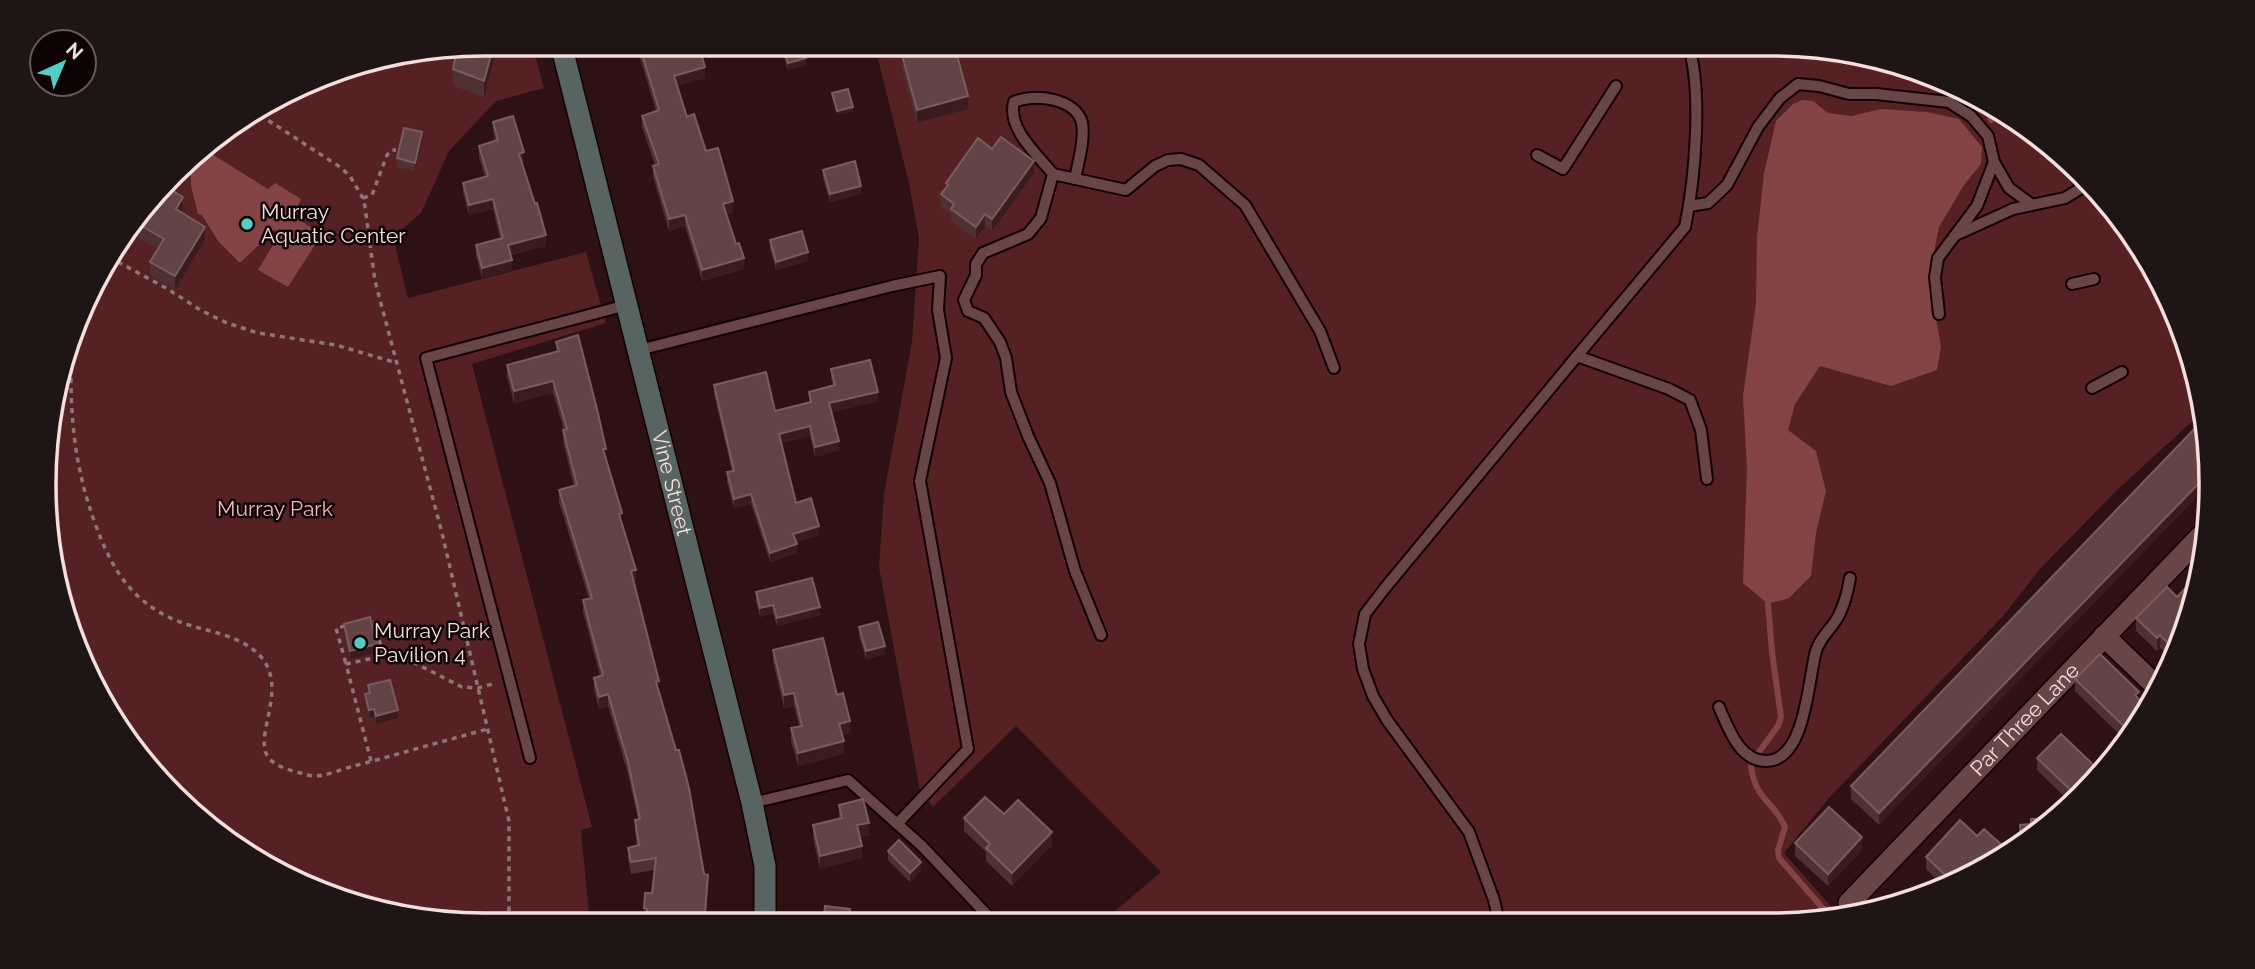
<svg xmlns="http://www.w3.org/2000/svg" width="2255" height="969" viewBox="0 0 2255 969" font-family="Raleway,sans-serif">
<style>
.green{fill:#552123}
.water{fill:#844445}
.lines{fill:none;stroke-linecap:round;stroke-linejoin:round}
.stream{stroke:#844445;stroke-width:6}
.lane-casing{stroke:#140002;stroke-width:14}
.street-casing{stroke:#140002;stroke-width:24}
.secondary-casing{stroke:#140002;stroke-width:24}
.path{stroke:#8f7676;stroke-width:3.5;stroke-dasharray:5 5;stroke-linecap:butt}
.lane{stroke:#694646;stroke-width:10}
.street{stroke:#694646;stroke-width:21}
.secondary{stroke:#576462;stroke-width:21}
.wall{fill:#503131}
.shaded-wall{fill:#3b1c1d}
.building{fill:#624444;stroke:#795c5c;stroke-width:2}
.poi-dot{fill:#54cdc7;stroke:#0e0304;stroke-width:2.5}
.labels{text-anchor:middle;stroke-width:5;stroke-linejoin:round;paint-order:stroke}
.poi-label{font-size:21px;fill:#f4dfde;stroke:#0e0304;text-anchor:start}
.street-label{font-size:21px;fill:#f4dfde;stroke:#0e0304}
.park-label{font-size:21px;fill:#f6b9b8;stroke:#0e0304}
.rim{fill:none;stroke:#f4dfde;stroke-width:3.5}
</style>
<rect width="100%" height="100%" fill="#2e1112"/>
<g class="green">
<polygon points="484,44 532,44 544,88 496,101 449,151 421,213 393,237 408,298 586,252 606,323 472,364 592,827 581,830 590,925 485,925 342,902 194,816 103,705 48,542 52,399 103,264 194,153 342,67"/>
<polygon points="945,44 1771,44 1913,67 2061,153 2166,290 2199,415 2115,492 2039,570 2004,615 1830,797 1784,853 1841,918 1828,921 1101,923 1161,872 1016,726 933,807 920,791 879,567 884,494 912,342 919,238 909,183 878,59"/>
</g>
<g class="water">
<polygon points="1802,100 1813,101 1828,113 1851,116 1881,109 1927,112 1959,119 1982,147 1981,164 1964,185 1939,227 1932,262 1934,307 1941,347 1937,370 1891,386 1820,366 1795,404 1788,430 1816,451 1826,491 1816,533 1811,576 1789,598 1768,604 1743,583 1747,469 1743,396 1756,303 1757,237 1764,173 1776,121 1793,104"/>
<polygon points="202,148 268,189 275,183 301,199 293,216 322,234 288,287 258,270 281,232 274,230 240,263 218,241 202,215 198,214 191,186 191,157"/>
</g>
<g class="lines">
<g class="stream">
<polyline points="1989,111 1991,120"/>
<polyline points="1759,752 1778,726 1781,717 1772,652 1768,604"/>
<path d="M 1751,766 C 1755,800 1774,801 1785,827 L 1778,850 L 1779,858 L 1833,920"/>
</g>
<defs>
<g id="lane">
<polyline points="1537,155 1563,169 1616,86"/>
<polyline points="1053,174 1126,190 1155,166 1168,160 1181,159 1199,165 1245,205 1320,331 1334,368"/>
<path d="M 1075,179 C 1078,163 1085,140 1082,123 C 1076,98 1034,93 1014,102 C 1007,129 1037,154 1053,174 L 1041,218 L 1028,234 L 983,253 L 976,264 L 976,275 L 964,300 L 968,311 L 984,318 L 1000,342 L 1006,358 L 1011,392 L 1028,436 L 1050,483 L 1075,571 L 1101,635"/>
<polyline points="1689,206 1708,203 1727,185 1758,127 1780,98 1798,84 1819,86 1849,94 1876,94 1949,102 1971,116 1988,136 1994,162 2009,188 2031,204"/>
<polyline points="1958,234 2013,209 2065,198 2086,185"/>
<polyline points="2072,284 2094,279"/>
<polyline points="1939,314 1935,277 1938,258 1977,206 1994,162"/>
<polyline points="639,350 892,286 940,276 938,310 946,358 920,481 968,749 897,824"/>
<path d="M 1577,356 L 1685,227 C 1695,179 1703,90 1688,44"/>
<polyline points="2092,388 2122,372"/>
<path d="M 1719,707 C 1728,727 1739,761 1766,761 C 1806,761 1808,679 1816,651 C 1821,635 1833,628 1839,615 C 1845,603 1848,590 1850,578"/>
<polyline points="530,758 426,358 627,305"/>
<polyline points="752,803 848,780 922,846 990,918"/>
<polyline points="1499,922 1494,900 1469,832 1387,720 1373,696 1363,669 1359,644 1365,614 1385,588 1577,356 1669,389 1690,400 1701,430 1707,479"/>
</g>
<g id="street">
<polyline points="2104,636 2156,686"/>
<path id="s1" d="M 1849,903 L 2200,537"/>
</g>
<g id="secondary">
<path id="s2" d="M 561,44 L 752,803 L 765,866 L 765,924"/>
</g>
</defs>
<use href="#lane" class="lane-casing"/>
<use href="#street" class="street-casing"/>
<use href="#secondary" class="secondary-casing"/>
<g class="path">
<polyline points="260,115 340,167 350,176 364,200 375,281 442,533 509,821 509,925"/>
<polyline points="363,198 372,195 387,155 391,150 396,150"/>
<polyline points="109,257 166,288 202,311 227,323 258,333 336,345 397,363"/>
<path d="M 71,348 C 70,414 73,464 96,526 C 112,569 131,601 175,620 C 203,632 241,633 262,658 C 290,693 247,743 273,762 C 282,769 297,772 308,775 C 321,779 341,769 354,766 C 399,754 443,741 488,729"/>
<polyline points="366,621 374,619 383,655"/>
<polyline points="345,626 336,628 346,664"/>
<polyline points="371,761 346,664 383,656 399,655 462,687 478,688 496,683"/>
</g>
<use href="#lane" class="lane"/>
<use href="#street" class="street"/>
<use href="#secondary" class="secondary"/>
</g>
<g class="wall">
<polygon points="485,44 497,44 496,53 484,97 453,86 453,69"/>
<polygon points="780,44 802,44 806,65 788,70"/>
<polygon points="640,47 681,47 705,78 677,86 687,117 706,151 733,213 726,214 744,269 702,281 685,226 669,231 653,177 653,166 655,165 642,127 642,116 656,111 640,58"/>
<polygon points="902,55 968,109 917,123 902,68"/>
<polygon points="493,122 524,163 522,163 546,246 510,255 512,270 482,278 476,256 476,245 500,239 493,209 469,215 463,193 463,183 485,177 479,157 479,146 495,141 493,132"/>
<polygon points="422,141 415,171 397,167 397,158"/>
<polygon points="992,149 1034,173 992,231 985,226 976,239 951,221 951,214 941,207 941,194 946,188 946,183"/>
<polygon points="823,170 861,194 830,202 823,178"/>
<polygon points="166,187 183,210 182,213 205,240 175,290 150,275 150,262 158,249 129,232"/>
<polygon points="770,240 808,261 776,270 770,249"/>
<polygon points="556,342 606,457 636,582 634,582 659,691 708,887 705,925 646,925 646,921 644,920 644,908 652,893 654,870 631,874 628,860 628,848 637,846 635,832 635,820 638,819 628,774 608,706 599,709 594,690 594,678 600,676 583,612 583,600 589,599 559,502 559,490 574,486 563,442 564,430 553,393 514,403 507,377 507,365 556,352"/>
<polygon points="831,369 878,401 832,412 839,450 815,457 810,436 781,443 796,503 819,535 796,542 797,553 770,562 751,504 734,508 727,482 727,472 732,471 714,394 714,385 775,411 809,403 809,392 833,386 831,378"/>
<polygon points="2201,422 1879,825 1851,799 1851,786"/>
<polygon points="756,592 820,615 777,626 773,613 760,617 756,601"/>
<polygon points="2136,618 2188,627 2171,658 2160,648 2157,651 2136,631"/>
<polygon points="344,624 377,653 350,659 344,633"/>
<polygon points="859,627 885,654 866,659 859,636"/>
<polygon points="773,650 837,695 850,733 842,735 844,754 798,766 791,741 791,728 799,726 794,706 784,708 773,662"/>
<polygon points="2075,679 2139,699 2145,706 2126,741 2075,691"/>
<polygon points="368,685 398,718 376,724 374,717 369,718 365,703 365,694 368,693"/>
<polygon points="2037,758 2101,772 2070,802 2037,770"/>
<polygon points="839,805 869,835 860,837 862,858 820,869 813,838 813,825 839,819"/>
<polygon points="1004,814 1052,845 1012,886 986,861 986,852 964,831 964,818"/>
<polygon points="1977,836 2002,855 1945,888 1926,869 1926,857"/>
<polygon points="1795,843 1862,850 1828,886 1795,856"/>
<polygon points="888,851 921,870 910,882 888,860"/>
</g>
<g class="shaded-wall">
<polygon points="494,44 497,44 496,53 484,97 484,81"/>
<polygon points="806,58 806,65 788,70 788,63"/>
<polygon points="705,67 705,78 674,87 674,76"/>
<polygon points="968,96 968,109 917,123 917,110"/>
<polygon points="853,107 853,112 837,115 837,111"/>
<polygon points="422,132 422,141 415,171 415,163"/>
<polygon points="524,152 524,163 519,164 519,154"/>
<polygon points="1034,161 1034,173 992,231 992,219"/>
<polygon points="861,186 861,194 830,202 830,194"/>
<polygon points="183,197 183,210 176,223 176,209"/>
<polygon points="493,199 493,209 469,215 469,205"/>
<polygon points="733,201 733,213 723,215 723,204"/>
<polygon points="985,214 985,226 976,239 976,227"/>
<polygon points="685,215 685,226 669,231 669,219"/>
<polygon points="205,227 205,240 175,290 175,276"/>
<polygon points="546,235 546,246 508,255 508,245"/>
<polygon points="808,252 808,261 776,270 776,262"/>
<polygon points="744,258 744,269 702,281 702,270"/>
<polygon points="512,260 512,270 482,278 482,268"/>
<polygon points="553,381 553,393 514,403 514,391"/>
<polygon points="878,392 878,401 829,413 829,403"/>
<polygon points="810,426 810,436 779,443 779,434"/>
<polygon points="839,441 839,450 815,457 815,447"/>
<polygon points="2208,474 2206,488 1879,825 1879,813"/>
<polygon points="751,494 751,504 734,508 734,499"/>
<polygon points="819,526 819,535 793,543 793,534"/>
<polygon points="797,544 797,553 770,562 770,553"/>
<polygon points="636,570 636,582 631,583 631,571"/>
<polygon points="773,605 773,613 760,617 760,608"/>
<polygon points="820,607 820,615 777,626 777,618"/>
<polygon points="2160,635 2160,648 2157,651 2157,638"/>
<polygon points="377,644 377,653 350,659 350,651"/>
<polygon points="885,646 885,654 866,659 866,651"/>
<polygon points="794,693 794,706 784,708 784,695"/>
<polygon points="608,694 608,706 599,709 599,697"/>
<polygon points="374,709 374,717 369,718 369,710"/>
<polygon points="398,710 398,718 376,724 376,716"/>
<polygon points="850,721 850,733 839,736 839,724"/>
<polygon points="844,741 844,754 798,766 798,753"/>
<polygon points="869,823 869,835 857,838 857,825"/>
<polygon points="1052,832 1052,845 1012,886 1012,873"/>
<polygon points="1862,837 1862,850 1828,886 1828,874"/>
<polygon points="2002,845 2002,855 1980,868"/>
<polygon points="862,846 862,858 820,869 820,856"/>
<polygon points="921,862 921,870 910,882 910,873"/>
<polygon points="708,875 708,887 705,925 705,914"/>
</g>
<g class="building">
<polygon points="485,44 494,44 484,81 453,69 457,48"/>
<polygon points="651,44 680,44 681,47 693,44 698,44 705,67 674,76 687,117 694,114 706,151 718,148 733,201 723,204 736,244 739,243 744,258 702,270 685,215 669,219 653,166 659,164 642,116 659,110 640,47"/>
<polygon points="782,44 802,44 806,58 788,63"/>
<polygon points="944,44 954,44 968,96 917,110 902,55"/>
<polygon points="848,89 853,107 837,111 832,93"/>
<polygon points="513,116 524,152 519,154 535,204 537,203 546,235 508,245 512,260 482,268 476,245 503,238 493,199 469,205 463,183 488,176 479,146 498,140 493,122"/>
<polygon points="404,128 422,132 415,163 397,158"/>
<polygon points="1001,137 1034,161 992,219 985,214 976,227 951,209 954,204 941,194 948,185 946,183 978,138 992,149"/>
<polygon points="855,161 861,186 830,194 823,170"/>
<polygon points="166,187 183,197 176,209 205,227 175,276 150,262 164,239 137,223"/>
<polygon points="802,231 808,252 776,262 770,240"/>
<polygon points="578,335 597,409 606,449 603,449 622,513 619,514 636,570 631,571 659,681 656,682 676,750 679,750 689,788 704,874 708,875 705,914 701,914 700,925 646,925 647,909 644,908 645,893 652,893 656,858 631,862 628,848 639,845 635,820 640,819 628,762 608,694 599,697 594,678 603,675 583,600 592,598 559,490 577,485 563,430 567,429 553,381 514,391 507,365 559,351 556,342"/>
<polygon points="870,360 878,392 829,403 839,441 815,447 810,426 779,434 796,503 811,498 819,526 793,534 797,544 770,553 751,494 734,499 727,472 734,471 714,385 766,372 775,411 811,402 809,392 835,385 831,369"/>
<polygon points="2201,422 2210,456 2208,474 1879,813 1851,786"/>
<polygon points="812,578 820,607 777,618 773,605 760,608 756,592"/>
<polygon points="2194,579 2188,627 2175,650 2160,635 2157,638 2136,618 2167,587 2177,597"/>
<polygon points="370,617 377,644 350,651 344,624"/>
<polygon points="878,622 885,646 866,651 859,627"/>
<polygon points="823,638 837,695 843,693 850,721 839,724 844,741 798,753 791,728 802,726 794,693 784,695 773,650"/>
<polygon points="2100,654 2139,692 2135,695 2145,706 2131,733 2075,679"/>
<polygon points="390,680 398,710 376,716 374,709 369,710 365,694 370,693 368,685"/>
<polygon points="2061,734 2101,772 2077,796 2037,758"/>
<polygon points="985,797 1004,814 1018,800 1052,832 1012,873 986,848 990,844 964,818"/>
<polygon points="863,799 869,823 857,825 862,846 820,856 813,825 842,818 839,805"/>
<polygon points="1829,807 1862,837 1828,874 1795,843"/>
<polygon points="2055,818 2039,834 2021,844 2020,825 2031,824 2031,819"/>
<polygon points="1960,820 1977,836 1984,829 2002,845 1980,868 1971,873 1970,871 1964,877 1954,883 1926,857"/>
<polygon points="899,840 921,862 910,873 888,851"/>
<polygon points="825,906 850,909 849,924 823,924"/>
<polygon points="976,920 980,924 972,924"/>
</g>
<g class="poi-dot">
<circle cx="247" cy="224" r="7"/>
<circle cx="360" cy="643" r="7"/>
</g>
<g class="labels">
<g class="poi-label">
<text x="261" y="219">Murray<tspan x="261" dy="24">Aquatic Center</tspan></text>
<text x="374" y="638">Murray Park<tspan x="374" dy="24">Pavilion 4</tspan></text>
</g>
<g class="street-label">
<text dy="7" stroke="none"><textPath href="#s2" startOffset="453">Vine Street</textPath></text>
<text dy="7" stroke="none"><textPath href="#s1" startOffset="254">Par Three Lane</textPath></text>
</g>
<g class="park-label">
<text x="275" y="516">Murray Park</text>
</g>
</g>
<path d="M0 0H2255V969H0ZM484 56H1771A428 428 0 0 1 2199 484V485A428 428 0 0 1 1771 913H484A428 428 0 0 1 56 485V484A428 428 0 0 1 484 56Z" fill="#201515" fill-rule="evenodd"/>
<path class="rim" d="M484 56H1771A428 428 0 0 1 2199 484V485A428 428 0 0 1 1771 913H484A428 428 0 0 1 56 485V484A428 428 0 0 1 484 56Z"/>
<g transform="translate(63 63) rotate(44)"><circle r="33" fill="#0e0304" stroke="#6a5b5b" stroke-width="2"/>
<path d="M0-5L12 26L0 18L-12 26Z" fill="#54cdc7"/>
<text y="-10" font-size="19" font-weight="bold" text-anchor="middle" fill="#f4dfde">N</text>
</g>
</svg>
